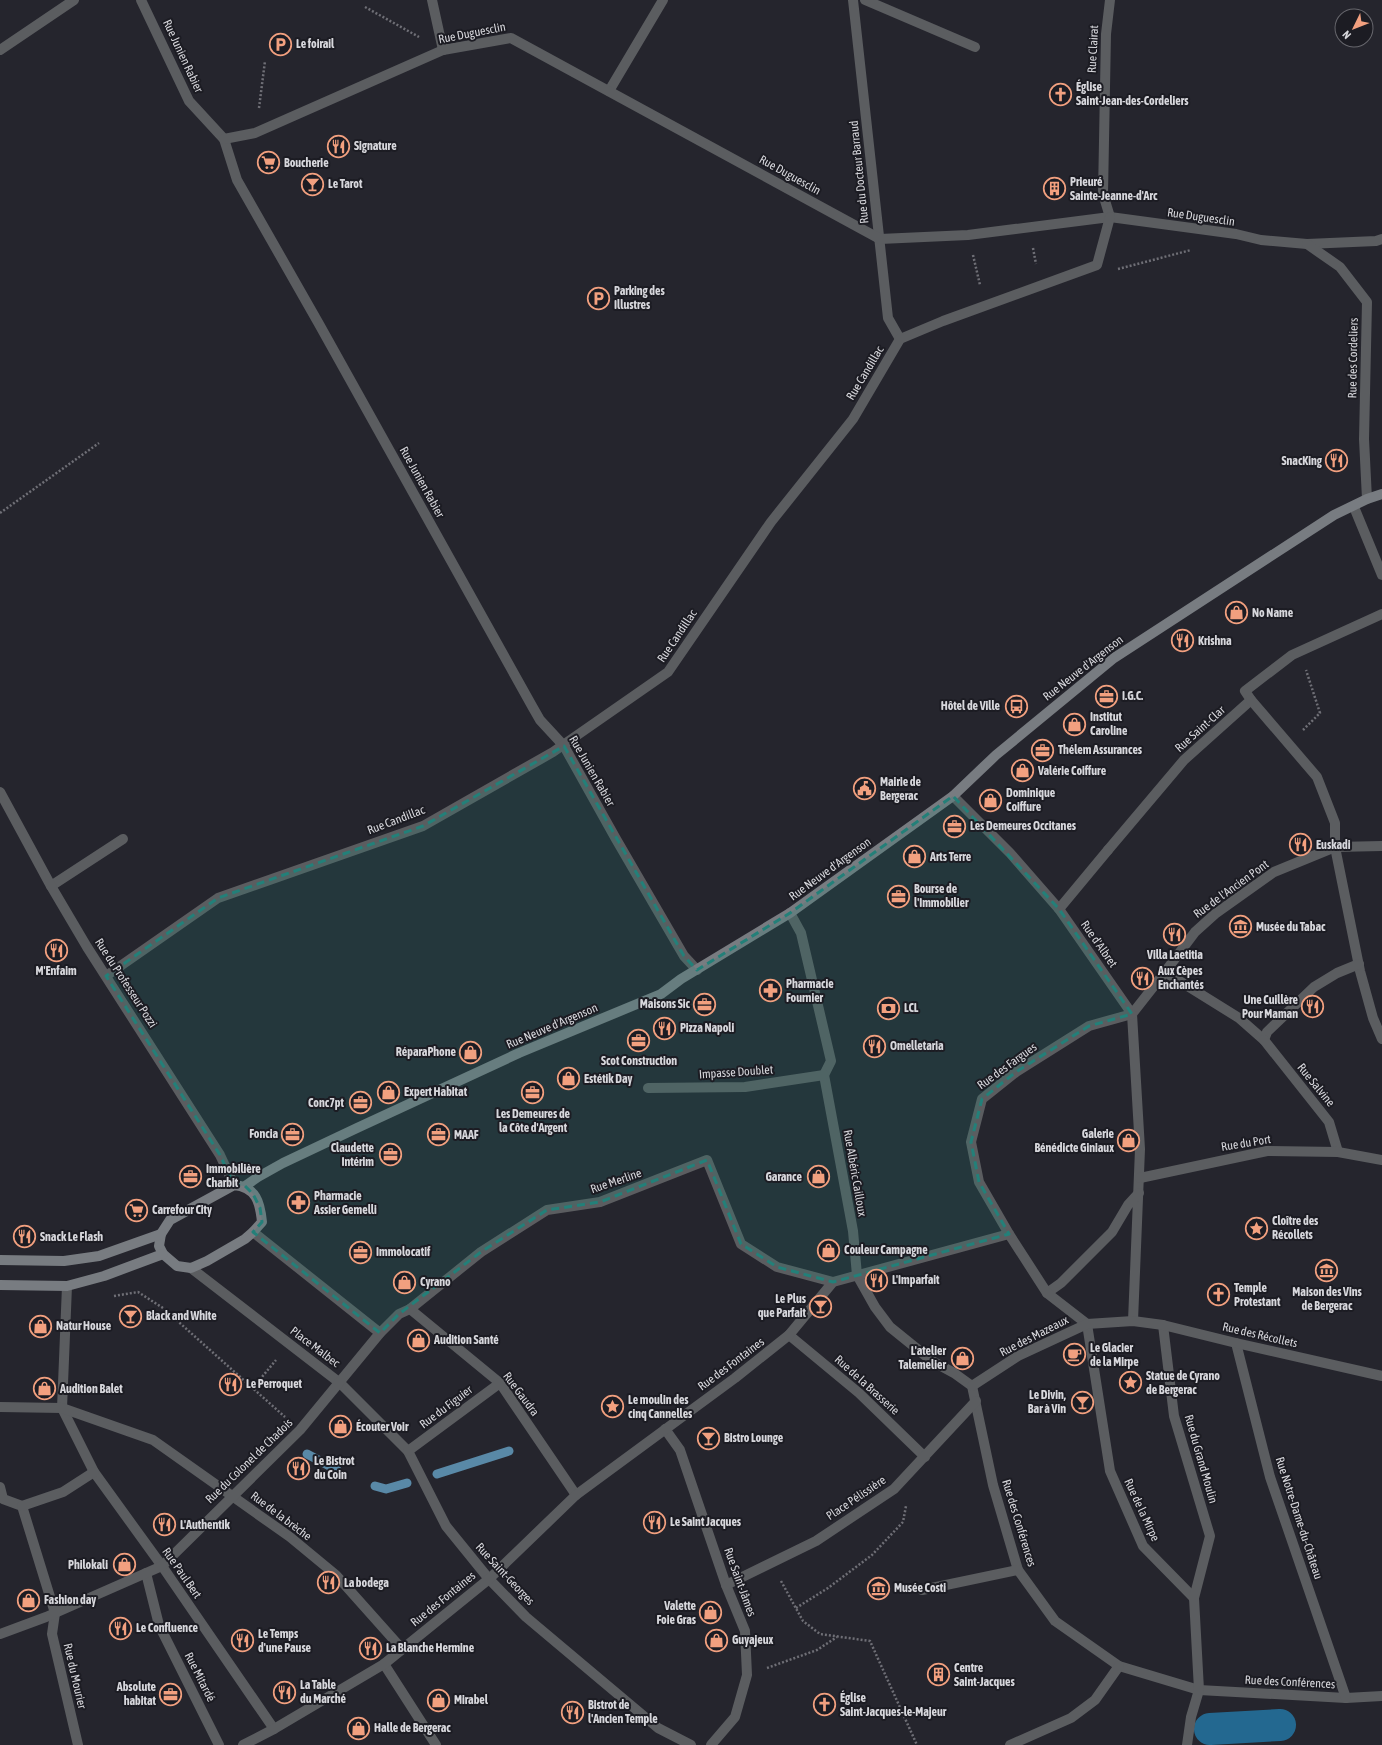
<svg xmlns="http://www.w3.org/2000/svg" width="1382" height="1745" viewBox="0 0 1382 1745" font-family="'Asap Condensed',sans-serif">
<style>
.lines{fill:none;stroke-linecap:round;stroke-linejoin:round}
.stream{stroke:#5989a7;stroke-width:9}
.canal{stroke:#236890;stroke-width:32}
.path{stroke:#6f6f76;stroke-width:2.5;stroke-dasharray:2 2;stroke-linecap:butt}
.lane{stroke:#5b5d60;stroke-width:10}
.street{stroke:#5b5d60;stroke-width:10}
.secondary{stroke:#787c81;stroke-width:10}
.marked{fill:#238079;fill-opacity:0.2;stroke:#238079;stroke-width:3;stroke-dasharray:8 5;stroke-linejoin:round}
.labels{text-anchor:middle;stroke-width:4;stroke-linejoin:round;paint-order:stroke}
.street-label{font-size:12px;fill:#d7d7dc;stroke:#1c1c23}
.poi-label{font-size:12px;font-weight:bold;fill:#d7d7dc;stroke:#1c1c23;text-anchor:start}
</style>
<rect width="100%" height="100%" fill="#25252d"/>
<g class="lines">
<g class="stream">
<polyline points="307,1454 337,1470"/>
<polyline points="437,1474 509,1451"/>
<polyline points="375,1486 386,1489 407,1483"/>
</g>
<polyline class="canal" points="1210,1729 1280,1725"/>
<g class="path">
<polyline points="365,7 419,37"/>
<polyline points="259,108 265,61"/>
<polyline points="1033,248 1036,264"/>
<polyline points="973,255 980,285"/>
<polyline points="1118,269 1191,250"/>
<polyline points="0,513 99,443"/>
<polyline points="1303,730 1320,713 1306,670"/>
<polyline points="114,1296 138,1292 163,1308 285,1417"/>
<polyline points="252,1389 276,1360"/>
<polyline points="781,1581 803,1621 820,1634 870,1641 917,1745"/>
<polyline points="796,1608 828,1588 872,1555 903,1522 906,1506"/>
<polyline points="767,1668 817,1650 837,1637"/>
</g>
<g class="lane">
<polyline points="1108,850 1184,760 1251,700 1245,691 1292,655 1382,614"/>
<polyline points="51,886 123,839"/>
</g>
<g class="street">
<polyline points="141,0 189,101 224,139 237,180 319,324 532,706 540,720 564,746 616,839 684,956 697,970"/>
<polyline points="432,0 443,50"/>
<polyline points="853,0 888,318 900,339"/>
<polyline points="865,0 975,47"/>
<polyline points="0,50 74,0"/>
<polyline points="609,91 663,0"/>
<polyline points="224,139 255,133 443,50 511,38 880,239 968,235 1110,217 1236,234 1261,240 1307,244 1376,241 1382,239"/>
<polyline points="1110,217 1103,194 1106,34 1110,0"/>
<polyline points="1307,244 1340,267 1367,302 1364,439 1367,499"/>
<polyline points="1354,507 1382,575"/>
<polyline points="1251,700 1317,777 1335,823 1335,847 1360,971 1373,1018 1382,1039"/>
<polyline points="0,792 51,886 87,947 220,1155 234,1185"/>
<polyline points="953,796 1010,853 1059,909 1132,1014 1140,1149 1133,1321"/>
<polyline points="1059,909 1108,850"/>
<polyline points="790,913 801,933 831,1061 824,1075"/>
<polyline points="1165,972 1239,1018 1264,1040 1267,1032 1314,987 1337,973 1359,964"/>
<polyline points="106,976 218,898 423,826 553,752 668,672 771,522 853,419 900,339 943,321 1097,265 1110,217"/>
<polyline points="1132,1014 1165,972 1195,932 1215,914 1274,872 1335,847 1382,846"/>
<polyline points="1264,1040 1329,1122 1338,1152"/>
<polyline points="824,1075 853,1231 857,1275 875,1307 890,1327 932,1361 954,1373 972,1386 993,1485 1018,1570 1055,1621 1119,1666 1199,1690 1346,1698 1382,1696"/>
<polyline points="648,1088 745,1087 824,1075"/>
<polyline points="1140,1178 1267,1151 1338,1152 1382,1160"/>
<polyline points="253,1232 380,1333"/>
<polyline points="191,1268 340,1383 408,1451 446,1526 489,1579 526,1617 658,1728 691,1745"/>
<polyline points="67,1286 62,1408 94,1472 162,1566 274,1729"/>
<polyline points="1047,1293 1061,1283 1112,1232 1128,1205 1139,1193"/>
<polyline points="410,1309 500,1383 576,1495"/>
<polyline points="1087,1324 1047,1293 1009,1234 979,1182 971,1142 982,1099 1016,1072 1089,1026 1132,1014"/>
<polyline points="1087,1324 1110,1471 1143,1546 1194,1598"/>
<polyline points="1163,1325 1174,1416 1210,1536 1194,1598 1199,1690 1191,1717 1187,1745"/>
<polyline points="789,1335 859,1393 925,1457"/>
<polyline points="1236,1343 1270,1477 1346,1698"/>
<polyline points="972,1386 1018,1356 1087,1324 1133,1321 1163,1325 1236,1343 1382,1376"/>
<polyline points="0,1407 62,1408 153,1440 290,1537 336,1575 402,1649"/>
<polyline points="665,1429 680,1450 726,1585 745,1631 747,1675 735,1717 711,1745"/>
<polyline points="408,1451 500,1383"/>
<polyline points="0,1487 3,1499 22,1506 55,1613 52,1634 78,1745"/>
<polyline points="22,1506 63,1492 94,1472"/>
<polyline points="146,1573 159,1625 219,1745"/>
<polyline points="726,1585 816,1541 894,1489 976,1401"/>
<polyline points="922,1590 1018,1570"/>
<polyline points="0,1634 46,1617 162,1566 300,1430 380,1333 399,1314 410,1309 481,1252 547,1210 600,1202 707,1160 741,1244 777,1267 833,1282"/>
<polyline points="384,1664 436,1745"/>
<polyline points="243,1745 274,1729 384,1664 489,1579 576,1495 735,1378 789,1335 833,1282 1009,1234"/>
<polyline points="1010,1745 1071,1718 1095,1700 1119,1666"/>
</g>
<g class="secondary">
<path d="M 234,1185 C 256,1187 260,1202 262,1222 L 253,1232 L 245,1239 L 207,1261 L 191,1268 L 177,1266 L 163,1254 L 159,1246 L 161,1234 L 170,1220 Z"/>
<polyline points="245,1186 258,1177 283,1163 357,1128 519,1053 661,994 681,979 790,913 953,796 996,755 1114,658 1334,515 1367,499 1382,494"/>
<polyline points="0,1260 64,1261 99,1256 161,1234"/>
<polyline points="0,1285 67,1286 104,1276 163,1254"/>
</g>
</g>
<path class="marked" d="M 564,746 L 684,956 L 697,970 L 790,913 L 953,796 L 1059,909 L 1132,1014 L 1089,1026 L 1016,1072 L 982,1099 L 971,1142 L 979,1182 L 1009,1234 L 833,1282 L 777,1267 L 741,1244 L 707,1160 L 600,1202 L 547,1210 L 481,1252 L 399,1314 L 380,1333 L 253,1232 L 262,1222 L 260,1208 L 253,1194 L 245,1186 L 234,1185 L 220,1155 L 106,976 L 218,898 L 423,826 Z"/>
<defs>
<symbol id="parking-ring" viewBox="-11 -11 22 22"><circle r="9.5" fill="#1c1c23" stroke="#f2a07f" stroke-width="1.5"/><path d="M-3.5-5.5H1a3.5 3.5 0 0 1 0 7H-1V5.5H-3.5ZM-1-3.4V-.6H.8a1.4 1.4 0 0 0 0-2.8Z" fill="#f2a07f"/></symbol>
<symbol id="church-ring" viewBox="-11 -11 22 22"><circle r="9.5" fill="#1c1c23" stroke="#f2a07f" stroke-width="1.5"/><path d="M-1.2-6h2.4v3.5h3.3v2.4h-3.3V6h-2.4V-.1h-3.3v-2.4h3.3Z" fill="#f2a07f"/></symbol>
<symbol id="restaurant-ring" viewBox="-11 -11 22 22"><circle r="9.5" fill="#1c1c23" stroke="#f2a07f" stroke-width="1.5"/><path d="M-5-6h1v4h1v-4h1v4h1v-4h1v5L-1.5 .5V6h-2V.5L-5-1ZM5-6V6H3V1.5H1.5Q1.5-4 5-6Z" fill="#f2a07f"/></symbol>
<symbol id="supermarket-ring" viewBox="-11 -11 22 22"><circle r="9.5" fill="#1c1c23" stroke="#f2a07f" stroke-width="1.5"/><path d="M-6-5.5h2.5l.6 2H6L4.5 2H-2.5L-4.4-4H-6ZM-1.5 3.2a1.3 1.3 0 1 0 .1 0ZM3 3.2a1.3 1.3 0 1 0 .1 0Z" fill="#f2a07f"/></symbol>
<symbol id="bar-ring" viewBox="-11 -11 22 22"><circle r="9.5" fill="#1c1c23" stroke="#f2a07f" stroke-width="1.5"/><path d="M-6-5H6L.8 .8V4.5H3.5V6h-7V4.5H-.8V.8Z" fill="#f2a07f"/></symbol>
<symbol id="building-ring" viewBox="-11 -11 22 22"><circle r="9.5" fill="#1c1c23" stroke="#f2a07f" stroke-width="1.5"/><path d="M-4-6H4V6H1V3H-1V6H-4ZM-2.5-4.3h1.7v1.8h-1.7ZM.8-4.3h1.7v1.8H.8ZM-2.5-1h1.7V.8h-1.7ZM.8-1h1.7V.8H.8Z" fill="#f2a07f"/></symbol>
<symbol id="shop-ring" viewBox="-11 -11 22 22"><circle r="9.5" fill="#1c1c23" stroke="#f2a07f" stroke-width="1.5"/><path d="M-5-2.5h2.3a2.7 3.5 0 0 1 5.4 0H5L5.5 6h-11ZM-1.5-2.5h3a1.5 2.3 0 0 0-3 0Z" fill="#f2a07f"/></symbol>
<symbol id="office-ring" viewBox="-11 -11 22 22"><circle r="9.5" fill="#1c1c23" stroke="#f2a07f" stroke-width="1.5"/><path d="M-6-3h4V-5.5h4V-3h4V5H-6ZM-1-4.5V-3h2v-1.5ZM-6 0V1H6V0Z" fill="#f2a07f"/></symbol>
<symbol id="bus-ring" viewBox="-11 -11 22 22"><circle r="9.5" fill="#1c1c23" stroke="#f2a07f" stroke-width="1.5"/><path d="M-5-6H5V4H4V6H2V4H-2V6H-4V4H-5ZM-3.5-4V0h7V-4ZM-3.5 1.2v1.5H-2V1.2ZM2 1.2v1.5H3.5V1.2Z" fill="#f2a07f"/></symbol>
<symbol id="civic-ring" viewBox="-11 -11 22 22"><circle r="9.5" fill="#1c1c23" stroke="#f2a07f" stroke-width="1.5"/><path d="M-.6-6.5H3V-4.5H.6V-3L4-1V1h2V6H-6V1h2V-1L-.6-3ZM-1.2 2.5V6h2.4V2.5Z" fill="#f2a07f"/></symbol>
<symbol id="museum-ring" viewBox="-11 -11 22 22"><circle r="9.5" fill="#1c1c23" stroke="#f2a07f" stroke-width="1.5"/><path d="M0-6L6-3V-2H-6V-3ZM-5-1h2V3h-2ZM-1-1h2V3h-2ZM3-1h2V3H3ZM-6 4H6V6H-6Z" fill="#f2a07f"/></symbol>
<symbol id="pharmacy-ring" viewBox="-11 -11 22 22"><circle r="9.5" fill="#1c1c23" stroke="#f2a07f" stroke-width="1.5"/><path d="M-2-6h4v4h4v4h-4v4h-4v-4h-4v-4h4Z" fill="#f2a07f"/></symbol>
<symbol id="bank-ring" viewBox="-11 -11 22 22"><circle r="9.5" fill="#1c1c23" stroke="#f2a07f" stroke-width="1.5"/><path d="M-6-4H6V4H-6ZM0-2.3a2.3 2.3 0 1 0 0 4.6a2.3 2.3 0 1 0 0-4.6Z" fill="#f2a07f"/></symbol>
<symbol id="sight-ring" viewBox="-11 -11 22 22"><circle r="9.5" fill="#1c1c23" stroke="#f2a07f" stroke-width="1.5"/><path d="M0-6L1.8-2.2L6-1.7L2.9 1.2L3.7 5.4L0 3.3L-3.7 5.4L-2.9 1.2L-6-1.7L-1.8-2.2Z" fill="#f2a07f"/></symbol>
<symbol id="cafe-ring" viewBox="-11 -11 22 22"><circle r="9.5" fill="#1c1c23" stroke="#f2a07f" stroke-width="1.5"/><path d="M-5.5-4.5H6V0H3Q3 3.5 0 3.5H-2.5Q-5.5 3.5-5.5 0ZM3-3.2v2h1.7v-2ZM-6 4.5H4V6H-6Z" fill="#f2a07f"/></symbol>
</defs>
<g fill-rule="evenodd">
<use href="#parking-ring" x="268" y="32" width="25" height="25"/>
<use href="#church-ring" x="1048" y="82" width="25" height="25"/>
<use href="#restaurant-ring" x="326" y="134" width="25" height="25"/>
<use href="#supermarket-ring" x="256" y="150" width="25" height="25"/>
<use href="#bar-ring" x="300" y="172" width="25" height="25"/>
<use href="#building-ring" x="1042" y="176" width="25" height="25"/>
<use href="#parking-ring" x="586" y="286" width="25" height="25"/>
<use href="#restaurant-ring" x="1324" y="448" width="25" height="25"/>
<use href="#shop-ring" x="1224" y="600" width="25" height="25"/>
<use href="#restaurant-ring" x="1170" y="628" width="25" height="25"/>
<use href="#office-ring" x="1094" y="684" width="25" height="25"/>
<use href="#bus-ring" x="1004" y="694" width="25" height="25"/>
<use href="#shop-ring" x="1062" y="712" width="25" height="25"/>
<use href="#office-ring" x="1030" y="738" width="25" height="25"/>
<use href="#shop-ring" x="1010" y="758" width="25" height="25"/>
<use href="#civic-ring" x="852" y="776" width="25" height="25"/>
<use href="#shop-ring" x="978" y="788" width="25" height="25"/>
<use href="#office-ring" x="942" y="814" width="25" height="25"/>
<use href="#restaurant-ring" x="1288" y="832" width="25" height="25"/>
<use href="#shop-ring" x="902" y="844" width="25" height="25"/>
<use href="#office-ring" x="886" y="884" width="25" height="25"/>
<use href="#museum-ring" x="1228" y="914" width="25" height="25"/>
<use href="#restaurant-ring" x="1162" y="922" width="25" height="25"/>
<use href="#restaurant-ring" x="44" y="938" width="25" height="25"/>
<use href="#restaurant-ring" x="1130" y="966" width="25" height="25"/>
<use href="#pharmacy-ring" x="758" y="978" width="25" height="25"/>
<use href="#office-ring" x="692" y="992" width="25" height="25"/>
<use href="#restaurant-ring" x="1300" y="994" width="25" height="25"/>
<use href="#bank-ring" x="876" y="996" width="25" height="25"/>
<use href="#restaurant-ring" x="652" y="1016" width="25" height="25"/>
<use href="#office-ring" x="626" y="1028" width="25" height="25"/>
<use href="#restaurant-ring" x="862" y="1034" width="25" height="25"/>
<use href="#shop-ring" x="458" y="1040" width="25" height="25"/>
<use href="#shop-ring" x="556" y="1066" width="25" height="25"/>
<use href="#shop-ring" x="376" y="1080" width="25" height="25"/>
<use href="#office-ring" x="520" y="1080" width="25" height="25"/>
<use href="#office-ring" x="348" y="1090" width="25" height="25"/>
<use href="#office-ring" x="280" y="1122" width="25" height="25"/>
<use href="#office-ring" x="426" y="1122" width="25" height="25"/>
<use href="#shop-ring" x="1116" y="1128" width="25" height="25"/>
<use href="#office-ring" x="378" y="1142" width="25" height="25"/>
<use href="#office-ring" x="178" y="1164" width="25" height="25"/>
<use href="#shop-ring" x="806" y="1164" width="25" height="25"/>
<use href="#pharmacy-ring" x="286" y="1190" width="25" height="25"/>
<use href="#supermarket-ring" x="124" y="1198" width="25" height="25"/>
<use href="#sight-ring" x="1244" y="1216" width="25" height="25"/>
<use href="#restaurant-ring" x="12" y="1224" width="25" height="25"/>
<use href="#shop-ring" x="816" y="1238" width="25" height="25"/>
<use href="#office-ring" x="348" y="1240" width="25" height="25"/>
<use href="#museum-ring" x="1314" y="1258" width="25" height="25"/>
<use href="#restaurant-ring" x="864" y="1268" width="25" height="25"/>
<use href="#shop-ring" x="392" y="1270" width="25" height="25"/>
<use href="#church-ring" x="1206" y="1282" width="25" height="25"/>
<use href="#bar-ring" x="808" y="1294" width="25" height="25"/>
<use href="#bar-ring" x="118" y="1304" width="25" height="25"/>
<use href="#shop-ring" x="28" y="1314" width="25" height="25"/>
<use href="#shop-ring" x="406" y="1328" width="25" height="25"/>
<use href="#cafe-ring" x="1062" y="1342" width="25" height="25"/>
<use href="#shop-ring" x="950" y="1346" width="25" height="25"/>
<use href="#sight-ring" x="1118" y="1370" width="25" height="25"/>
<use href="#restaurant-ring" x="218" y="1372" width="25" height="25"/>
<use href="#shop-ring" x="32" y="1376" width="25" height="25"/>
<use href="#bar-ring" x="1070" y="1390" width="25" height="25"/>
<use href="#sight-ring" x="600" y="1394" width="25" height="25"/>
<use href="#shop-ring" x="328" y="1414" width="25" height="25"/>
<use href="#bar-ring" x="696" y="1426" width="25" height="25"/>
<use href="#restaurant-ring" x="286" y="1456" width="25" height="25"/>
<use href="#restaurant-ring" x="642" y="1510" width="25" height="25"/>
<use href="#restaurant-ring" x="152" y="1512" width="25" height="25"/>
<use href="#shop-ring" x="112" y="1552" width="25" height="25"/>
<use href="#restaurant-ring" x="316" y="1570" width="25" height="25"/>
<use href="#museum-ring" x="866" y="1576" width="25" height="25"/>
<use href="#shop-ring" x="16" y="1588" width="25" height="25"/>
<use href="#shop-ring" x="698" y="1600" width="25" height="25"/>
<use href="#restaurant-ring" x="108" y="1616" width="25" height="25"/>
<use href="#shop-ring" x="704" y="1628" width="25" height="25"/>
<use href="#restaurant-ring" x="230" y="1628" width="25" height="25"/>
<use href="#restaurant-ring" x="358" y="1636" width="25" height="25"/>
<use href="#building-ring" x="926" y="1662" width="25" height="25"/>
<use href="#restaurant-ring" x="272" y="1680" width="25" height="25"/>
<use href="#office-ring" x="158" y="1682" width="25" height="25"/>
<use href="#shop-ring" x="426" y="1688" width="25" height="25"/>
<use href="#church-ring" x="812" y="1692" width="25" height="25"/>
<use href="#restaurant-ring" x="560" y="1700" width="25" height="25"/>
<use href="#shop-ring" x="346" y="1716" width="25" height="25"/>
</g>
<g class="labels">
<g class="street-label">
<text transform="translate(472 33) rotate(-11)" y="4">Rue Duguesclin</text>
<text transform="translate(1093 49) rotate(-87)" y="4">Rue Clairat</text>
<text transform="translate(183 56) rotate(65)" y="4">Rue Junien Rabier</text>
<text transform="translate(859 172) rotate(-96)" y="4">Rue du Docteur Barraud</text>
<text transform="translate(790 175) rotate(29)" y="4">Rue Duguesclin</text>
<text transform="translate(1201 217) rotate(8)" y="4">Rue Duguesclin</text>
<text transform="translate(1353 358) rotate(-89)" y="4">Rue des Cordeliers</text>
<text transform="translate(865 373) rotate(-59)" y="4">Rue Candillac</text>
<text transform="translate(422 482) rotate(61)" y="4">Rue Junien Rabier</text>
<text transform="translate(677 636) rotate(-56)" y="4">Rue Candillac</text>
<text transform="translate(1083 668) rotate(-38)" y="4">Rue Neuve d'Argenson</text>
<text transform="translate(1200 729) rotate(-42)" y="4">Rue Saint-Clar</text>
<text transform="translate(592 771) rotate(60)" y="4">Rue Junien Rabier</text>
<text transform="translate(396 820) rotate(-21)" y="4">Rue Candillac</text>
<text transform="translate(830 869) rotate(-36)" y="4">Rue Neuve d'Argenson</text>
<text transform="translate(1231 889) rotate(-36)" y="4">Rue de l'Ancien Pont</text>
<text transform="translate(1099 944) rotate(55)" y="4">Rue d'Albret</text>
<text transform="translate(126 983) rotate(57)" y="4">Rue du Professeur Pozzi</text>
<text transform="translate(552 1026) rotate(-23)" y="4">Rue Neuve d'Argenson</text>
<text transform="translate(1007 1066) rotate(-36)" y="4">Rue des Fargues</text>
<text transform="translate(736 1072) rotate(-4)" y="4">Impasse Doublet</text>
<text transform="translate(1316 1085) rotate(51)" y="4">Rue Salvine</text>
<text transform="translate(1246 1143) rotate(-9)" y="4">Rue du Port</text>
<text transform="translate(855 1173) rotate(80)" y="4">Rue Albéric Cailloux</text>
<text transform="translate(616 1181) rotate(-19)" y="4">Rue Merline</text>
<text transform="translate(1260 1335) rotate(13)" y="4">Rue des Récollets</text>
<text transform="translate(1034 1336) rotate(-27)" y="4">Rue des Mazeaux</text>
<text transform="translate(315 1347) rotate(37)" y="4">Place Malbec</text>
<text transform="translate(731 1364) rotate(-37)" y="4">Rue des Fontaines</text>
<text transform="translate(867 1385) rotate(42)" y="4">Rue de la Brasserie</text>
<text transform="translate(521 1394) rotate(53)" y="4">Rue Gaudra</text>
<text transform="translate(446 1407) rotate(-37)" y="4">Rue du Figuier</text>
<text transform="translate(1201 1459) rotate(74)" y="4">Rue du Grand Moulin</text>
<text transform="translate(249 1461) rotate(-44)" y="4">Rue du Colonel de Chadois</text>
<text transform="translate(856 1498) rotate(-34)" y="4">Place Pélissière</text>
<text transform="translate(1142 1510) rotate(65)" y="4">Rue de la Mirpe</text>
<text transform="translate(281 1516) rotate(37)" y="4">Rue de la brèche</text>
<text transform="translate(1299 1518) rotate(72)" y="4">Rue Notre-Dame-du-Château</text>
<text transform="translate(1019 1523) rotate(73)" y="4">Rue des Conférences</text>
<text transform="translate(182 1573) rotate(55)" y="4">Rue Paul Bert</text>
<text transform="translate(505 1574) rotate(47)" y="4">Rue Saint-Georges</text>
<text transform="translate(740 1582) rotate(70)" y="4">Rue Saint-Jâmes</text>
<text transform="translate(443 1599) rotate(-39)" y="4">Rue des Fontaines</text>
<text transform="translate(75 1676) rotate(77)" y="4">Rue du Mourier</text>
<text transform="translate(200 1677) rotate(63)" y="4">Rue Mitardé</text>
<text transform="translate(1290 1682) rotate(3)" y="4">Rue des Conférences</text>
</g>
<g class="poi-label">
<text x="296" y="48">Le foirail</text>
<text x="1076" y="91">Église<tspan x="1076" dy="14">Saint-Jean-des-Cordeliers</tspan></text>
<text x="354" y="150">Signature</text>
<text x="284" y="167">Boucherie</text>
<text x="1070" y="186">Prieuré<tspan x="1070" dy="14">Sainte-Jeanne-d'Arc</tspan></text>
<text x="328" y="188">Le Tarot</text>
<text x="614" y="295">Parking des<tspan x="614" dy="14">Illustres</tspan></text>
<text x="1322" y="465" text-anchor="end">SnacKing</text>
<text x="1252" y="617">No Name</text>
<text x="1198" y="645">Krishna</text>
<text x="1122" y="700">I.G.C.</text>
<text x="1000" y="710" text-anchor="end">Hôtel de Ville</text>
<text x="1090" y="721">Institut<tspan x="1090" dy="14">Caroline</tspan></text>
<text x="1058" y="754">Thélem Assurances</text>
<text x="1038" y="775">Valérie Coiffure</text>
<text x="880" y="786">Mairie de<tspan x="880" dy="14">Bergerac</tspan></text>
<text x="1006" y="797">Dominique<tspan x="1006" dy="14">Coiffure</tspan></text>
<text x="970" y="830">Les Demeures Occitanes</text>
<text x="1316" y="849">Euskadi</text>
<text x="930" y="861">Arts Terre</text>
<text x="914" y="893">Bourse de<tspan x="914" dy="14">l'Immobilier</tspan></text>
<text x="1256" y="931">Musée du Tabac</text>
<text x="1175" y="959" text-anchor="middle">Villa Laetitia</text>
<text x="56" y="975" text-anchor="middle">M'Enfaim</text>
<text x="1158" y="975">Aux Cèpes<tspan x="1158" dy="14">Enchantés</tspan></text>
<text x="786" y="988">Pharmacie<tspan x="786" dy="14">Fournier</tspan></text>
<text x="1298" y="1004" text-anchor="end">Une Cuillère<tspan x="1298" dy="14">Pour Maman</tspan></text>
<text x="690" y="1008" text-anchor="end">Maisons Sic</text>
<text x="904" y="1012">LCL</text>
<text x="680" y="1032">Pizza Napoli</text>
<text x="890" y="1050">Omelletaria</text>
<text x="456" y="1056" text-anchor="end">RéparaPhone</text>
<text x="639" y="1065" text-anchor="middle">Scot Construction</text>
<text x="584" y="1083">Estétik Day</text>
<text x="404" y="1096">Expert Habitat</text>
<text x="344" y="1107" text-anchor="end">Conc7pt</text>
<text x="533" y="1118" text-anchor="middle">Les Demeures de<tspan x="533" dy="14">la Côte d'Argent</tspan></text>
<text x="278" y="1138" text-anchor="end">Foncia</text>
<text x="1114" y="1138" text-anchor="end">Galerie<tspan x="1114" dy="14">Bénédicte Giniaux</tspan></text>
<text x="454" y="1139">MAAF</text>
<text x="374" y="1152" text-anchor="end">Claudette<tspan x="374" dy="14">Intérim</tspan></text>
<text x="206" y="1173">Immobilière<tspan x="206" dy="14">Charbit</tspan></text>
<text x="802" y="1181" text-anchor="end">Garance</text>
<text x="314" y="1200">Pharmacie<tspan x="314" dy="14">Assier Gemelli</tspan></text>
<text x="152" y="1214">Carrefour City</text>
<text x="1272" y="1225">Cloître des<tspan x="1272" dy="14">Récollets</tspan></text>
<text x="40" y="1241">Snack Le Flash</text>
<text x="844" y="1254">Couleur Campagne</text>
<text x="376" y="1256">Immolocatif</text>
<text x="892" y="1284">L'Imparfait</text>
<text x="420" y="1286">Cyrano</text>
<text x="1234" y="1292">Temple<tspan x="1234" dy="14">Protestant</tspan></text>
<text x="1327" y="1296" text-anchor="middle">Maison des Vins<tspan x="1327" dy="14">de Bergerac</tspan></text>
<text x="806" y="1303" text-anchor="end">Le Plus<tspan x="806" dy="14">que Parfait</tspan></text>
<text x="146" y="1320">Black and White</text>
<text x="56" y="1330">Natur House</text>
<text x="434" y="1344">Audition Santé</text>
<text x="1090" y="1352">Le Glacier<tspan x="1090" dy="14">de la Mirpe</tspan></text>
<text x="946" y="1355" text-anchor="end">L'atelier<tspan x="946" dy="14">Talemelier</tspan></text>
<text x="1146" y="1380">Statue de Cyrano<tspan x="1146" dy="14">de Bergerac</tspan></text>
<text x="246" y="1388">Le Perroquet</text>
<text x="60" y="1393">Audition Balet</text>
<text x="1066" y="1399" text-anchor="end">Le Divin,<tspan x="1066" dy="14">Bar à Vin</tspan></text>
<text x="628" y="1404">Le moulin des<tspan x="628" dy="14">cinq Cannelles</tspan></text>
<text x="356" y="1431">Écouter Voir</text>
<text x="724" y="1442">Bistro Lounge</text>
<text x="314" y="1465">Le Bistrot<tspan x="314" dy="14">du Coin</tspan></text>
<text x="670" y="1526">Le Saint Jacques</text>
<text x="180" y="1529">L'Authentik</text>
<text x="108" y="1569" text-anchor="end">Philokali</text>
<text x="344" y="1587">La bodega</text>
<text x="894" y="1592">Musée Costi</text>
<text x="44" y="1604">Fashion day</text>
<text x="696" y="1610" text-anchor="end">Valette<tspan x="696" dy="14">Foie Gras</tspan></text>
<text x="136" y="1632">Le Confluence</text>
<text x="258" y="1638">Le Temps<tspan x="258" dy="14">d'une Pause</tspan></text>
<text x="732" y="1644">Guyajeux</text>
<text x="386" y="1652">La Blanche Hermine</text>
<text x="954" y="1672">Centre<tspan x="954" dy="14">Saint-Jacques</tspan></text>
<text x="300" y="1689">La Table<tspan x="300" dy="14">du Marché</tspan></text>
<text x="156" y="1691" text-anchor="end">Absolute<tspan x="156" dy="14">habitat</tspan></text>
<text x="840" y="1702">Église<tspan x="840" dy="14">Saint-Jacques-le-Majeur</tspan></text>
<text x="454" y="1704">Mirabel</text>
<text x="588" y="1709">Bistrot de<tspan x="588" dy="14">l'Ancien Temple</tspan></text>
<text x="374" y="1732">Halle de Bergerac</text>
</g>
</g>
<g transform="translate(1354 28) rotate(227)"><circle r="19" fill="#1c1c23" stroke="#67676d"/>
<path d="M0-3L7 15L0 10L-7 15Z" fill="#f2a07f"/>
<text y="-6" font-size="11" font-weight="bold" text-anchor="middle" fill="#d7d7dc">N</text>
</g>
</svg>
